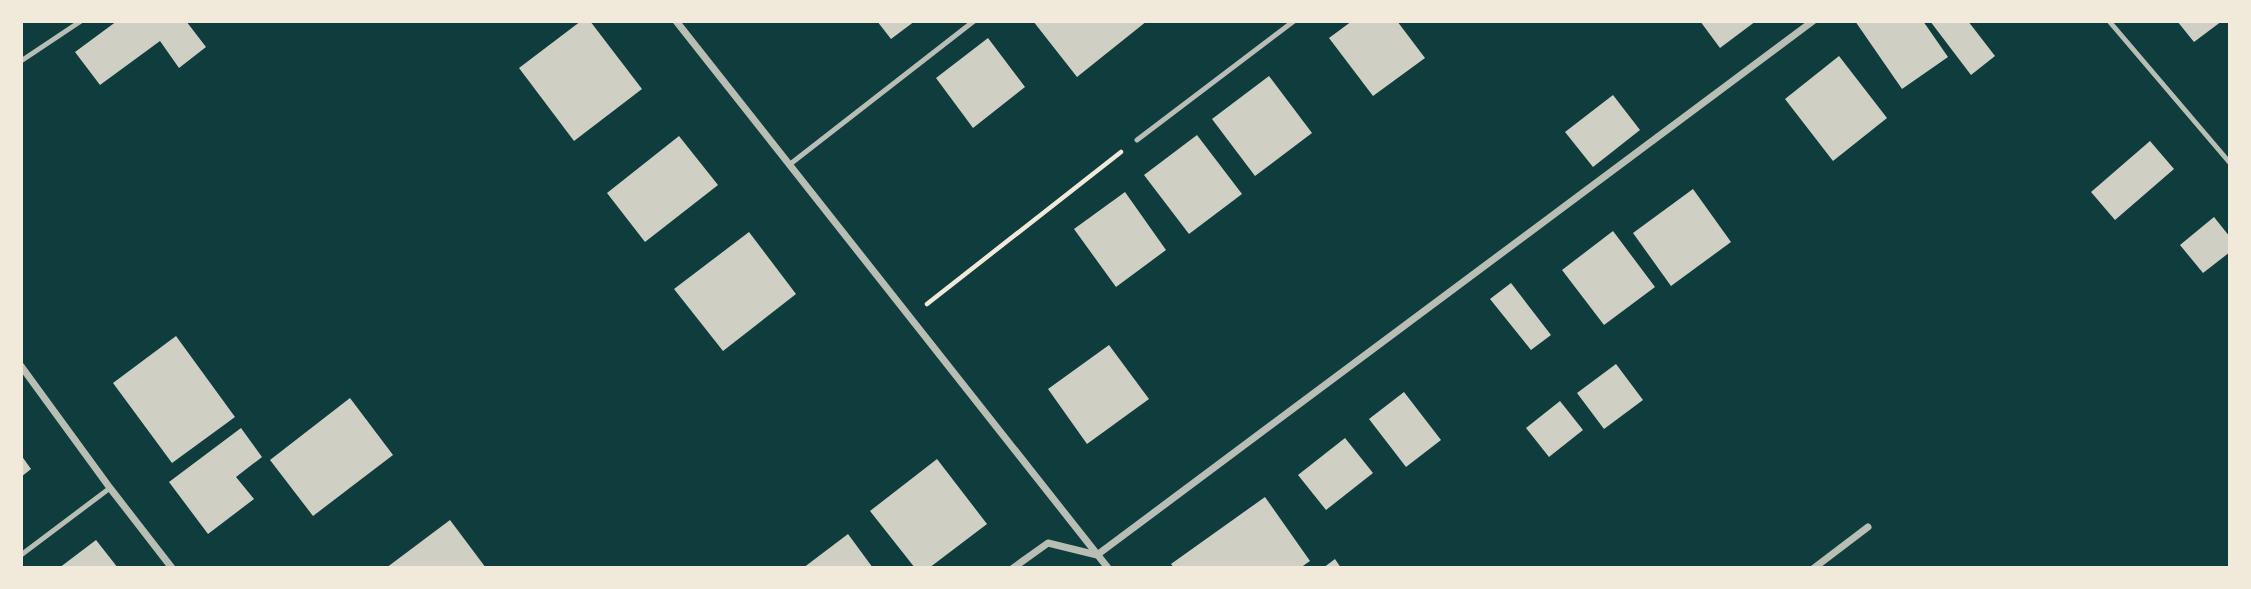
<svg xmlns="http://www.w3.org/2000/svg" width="2251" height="589" viewBox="0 0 2251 589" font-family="Helvetica,sans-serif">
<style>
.building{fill:#cfcfc3}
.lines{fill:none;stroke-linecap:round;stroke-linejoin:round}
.path{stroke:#f1e9da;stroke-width:4.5}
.service{stroke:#b8beb3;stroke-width:5}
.minor{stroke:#b8beb3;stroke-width:7}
</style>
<rect width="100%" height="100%" fill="#0f3d3e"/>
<g class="building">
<polygon points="117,21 186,21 206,47 179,68 160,41 100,85 75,52"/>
<polygon points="581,21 590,21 642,89 574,141 519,68"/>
<polygon points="877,21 915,21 891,39"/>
<polygon points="1033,21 1147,21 1077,77"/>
<polygon points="1352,21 1397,21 1425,58 1373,96 1329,38"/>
<polygon points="1700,21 1756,21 1720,48"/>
<polygon points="1855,21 1923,21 1948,57 1902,89"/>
<polygon points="1930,21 1968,21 1995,56 1971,75"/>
<polygon points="2177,21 2222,21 2194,42"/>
<polygon points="988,38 1025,87 973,128 936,78"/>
<polygon points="1839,56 1887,118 1833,161 1785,99"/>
<polygon points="1269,76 1312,133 1255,176 1212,119"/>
<polygon points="1613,95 1640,130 1593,167 1565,132"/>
<polygon points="1197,135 1242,194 1189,234 1144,175"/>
<polygon points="679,136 718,185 645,242 607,193"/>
<polygon points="2150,141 2174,169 2115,220 2091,192"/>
<polygon points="1693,189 1731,242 1671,286 1633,233"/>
<polygon points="1125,192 1166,250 1116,287 1074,229"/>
<polygon points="2214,217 2230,237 2230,252 2203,273 2180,245"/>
<polygon points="1613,231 1655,287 1604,325 1562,270"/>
<polygon points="749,232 796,294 723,351 674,289"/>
<polygon points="1511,283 1551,335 1531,350 1490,299"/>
<polygon points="176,336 235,417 172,463 113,383"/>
<polygon points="1109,345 1149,399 1087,444 1048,389"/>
<polygon points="1616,364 1643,400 1604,429 1577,393"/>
<polygon points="1404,392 1441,440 1406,467 1369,419"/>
<polygon points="350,398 393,455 313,516 270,460"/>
<polygon points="1560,401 1583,430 1549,457 1526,428"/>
<polygon points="241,428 262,457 236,477 254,499 208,534 169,482"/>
<polygon points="1345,438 1373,473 1326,510 1298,475"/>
<polygon points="21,455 31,469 21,477"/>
<polygon points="937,459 987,524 929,568 915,568 870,511"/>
<polygon points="1265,497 1310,561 1300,568 1174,568 1171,564"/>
<polygon points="450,520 486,568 386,568"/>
<polygon points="848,534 873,568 803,568"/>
<polygon points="96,540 118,568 59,568"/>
<polygon points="1335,559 1341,568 1323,568"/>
</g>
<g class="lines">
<polyline class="path" points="927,304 1121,152"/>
<g class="service">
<polyline points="2109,21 2230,163"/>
<polyline points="21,61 81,21"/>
<polyline points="1137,140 1294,21"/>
<polyline points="789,165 974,21"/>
<polyline points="21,555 110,488"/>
</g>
<g class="minor">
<polyline points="676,21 1108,568"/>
<polyline points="21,366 110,488 172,568"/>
<polyline points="1013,568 1048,543 1097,555 1813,21"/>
<polyline points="1814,568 1868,527"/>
</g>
</g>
<rect width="2251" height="589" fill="none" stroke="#f1e9da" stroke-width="46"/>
</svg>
